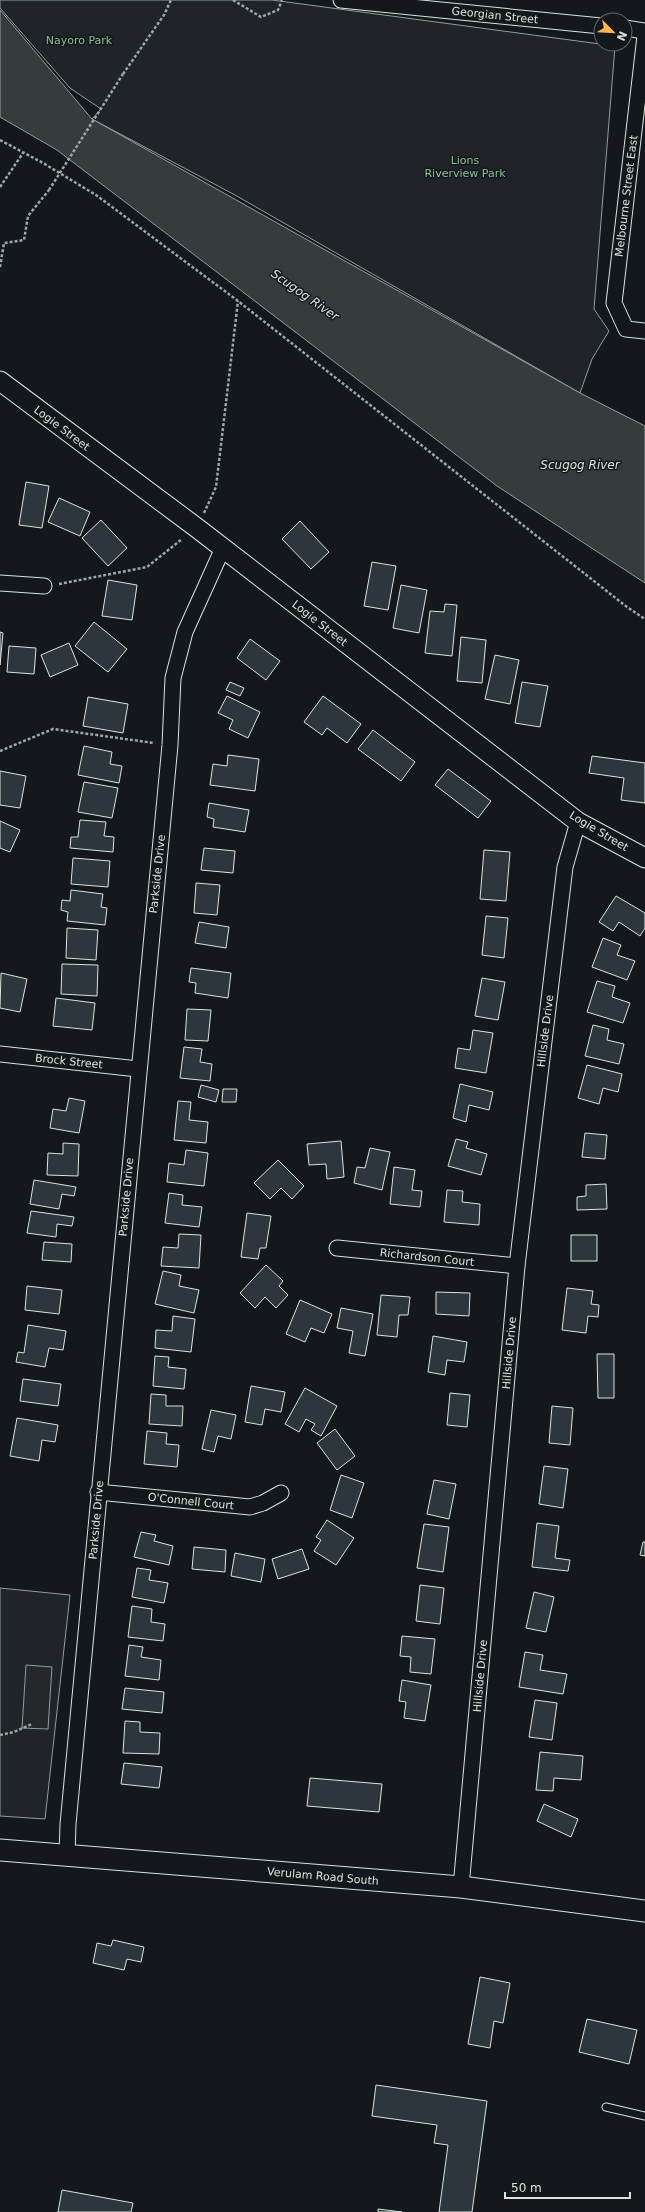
<svg xmlns="http://www.w3.org/2000/svg" width="645" height="2212" viewBox="0 0 645 2212" font-family="'DejaVu Sans',sans-serif">
<style>
.green{fill:#202428;stroke:#939e99}
.parking{fill:#24282b;stroke:#939e99}
.water{fill:#363b3e;stroke:#939e99}
.building{fill:#2c363c;stroke:#d8e6dc}
.lines{fill:none;stroke-linecap:round;stroke-linejoin:round}
.service-casing{stroke:#d8e6dc;stroke-width:9}
.minor-casing{stroke:#d8e6dc;stroke-width:17}
.tertiary-casing{stroke:#d8e6dc;stroke-width:21}
.secondary-casing{stroke:#d8e6dc;stroke-width:23}
.path{stroke:#9da8a2;stroke-width:2.5;stroke-dasharray:3 2;stroke-linecap:butt}
.service{stroke:#14181c;stroke-width:7}
.minor{stroke:#14181c;stroke-width:15}
.tertiary{stroke:#14181c;stroke-width:19}
.secondary{stroke:#14181c;stroke-width:21}
.path-bridge{stroke:#9da8a2;stroke-width:2.5;stroke-dasharray:3 2;stroke-linecap:butt}
.labels{text-anchor:middle;stroke-width:3;stroke-linejoin:round;paint-order:stroke}
.street-label{font-size:11px;fill:#d8e6dc;stroke:#14181c}
.park-label{font-size:11px;fill:#8ac095;stroke:#14181c}
.water-label{font-size:12px;font-style:italic;fill:#d8e6dc;stroke:#14181c}
</style>
<rect width="100%" height="100%" fill="#14181c"/>
<g class="green">
<polygon points="0,0 272,0 615,46 594,309 609,331 592,359 580,393 235,195 92,119 101,109 70,88 0,8"/>
<polygon points="0,1588 70,1595 45,1819 0,1816"/>
</g>
<polygon class="parking" points="26,1665 52,1667 48,1729 22,1728"/>
<polygon class="water" points="0,10 92,119 580,393 645,426 645,583 497,486 57,150 0,117"/>
<g class="building">
<polygon points="26,482 49,486 42,528 19,525"/>
<polygon points="59,498 90,512 80,536 48,522"/>
<polygon points="101,520 127,548 108,566 82,538"/>
<polygon points="300,521 329,552 311,569 282,539"/>
<polygon points="372,562 396,566 388,610 364,606"/>
<polygon points="108,580 137,585 132,620 102,616"/>
<polygon points="401,585 427,590 419,633 393,628"/>
<polygon points="445,604 457,605 452,656 425,653 430,611 444,612"/>
<polygon points="94,622 127,649 108,672 75,646"/>
<polygon points="0,632 3,633 0,665"/>
<polygon points="461,637 486,640 482,683 457,681"/>
<polygon points="250,639 280,661 266,680 237,658"/>
<polygon points="69,643 78,665 50,677 41,655"/>
<polygon points="9,646 36,648 34,674 7,672"/>
<polygon points="495,655 519,660 510,704 485,699"/>
<polygon points="230,682 244,688 240,696 226,690"/>
<polygon points="522,682 548,686 540,727 515,723"/>
<polygon points="227,696 260,712 248,738 229,729 233,720 218,713"/>
<polygon points="323,696 361,724 347,743 327,728 322,735 304,722"/>
<polygon points="88,697 128,704 123,733 83,726"/>
<polygon points="373,730 415,762 401,781 358,749"/>
<polygon points="84,746 112,752 110,764 122,766 119,783 78,775"/>
<polygon points="228,755 259,759 255,791 210,785 213,764 227,766"/>
<polygon points="592,756 645,763 645,803 621,800 624,778 589,773"/>
<polygon points="448,769 491,801 478,818 435,785"/>
<polygon points="0,771 26,776 20,808 0,805"/>
<polygon points="84,782 118,788 112,818 78,812"/>
<polygon points="209,803 249,810 245,832 213,827 214,819 207,817"/>
<polygon points="80,820 106,822 104,836 114,837 113,852 70,848 71,837 78,837"/>
<polygon points="0,821 20,830 10,852 0,848"/>
<polygon points="204,848 235,851 233,873 201,870"/>
<polygon points="484,850 510,852 506,901 480,899"/>
<polygon points="73,858 110,861 108,887 71,884"/>
<polygon points="196,883 220,885 217,915 194,913"/>
<polygon points="71,890 103,894 101,907 107,908 105,925 67,921 68,912 61,910 62,900 70,901"/>
<polygon points="616,896 645,913 645,928 640,936 619,922 613,931 599,922"/>
<polygon points="486,916 508,918 504,958 482,955"/>
<polygon points="199,922 229,927 226,948 195,943"/>
<polygon points="67,928 98,930 96,960 66,958"/>
<polygon points="603,938 621,945 617,955 635,961 627,980 592,967"/>
<polygon points="62,964 98,965 97,996 61,994"/>
<polygon points="191,968 231,973 228,998 195,993 196,983 189,982"/>
<polygon points="1,973 27,979 20,1012 0,1008"/>
<polygon points="482,978 505,982 498,1020 475,1016"/>
<polygon points="597,981 615,986 612,997 630,1003 623,1023 587,1012"/>
<polygon points="56,998 95,1003 92,1030 53,1026"/>
<polygon points="187,1009 211,1010 208,1041 185,1040"/>
<polygon points="593,1025 609,1029 607,1040 624,1044 619,1064 585,1056"/>
<polygon points="473,1030 493,1033 486,1073 455,1068 458,1048 470,1050"/>
<polygon points="184,1047 202,1049 200,1062 212,1064 210,1081 180,1078"/>
<polygon points="587,1065 622,1074 618,1092 603,1088 599,1104 578,1098"/>
<polygon points="460,1084 493,1092 489,1110 469,1105 466,1122 453,1118"/>
<polygon points="201,1085 219,1090 216,1102 198,1097"/>
<polygon points="223,1089 237,1089 236,1102 222,1102"/>
<polygon points="69,1098 85,1101 79,1133 50,1128 53,1109 66,1111"/>
<polygon points="178,1101 191,1102 189,1120 208,1122 206,1143 174,1140"/>
<polygon points="585,1133 607,1135 605,1159 582,1157"/>
<polygon points="456,1139 468,1142 466,1148 487,1154 481,1175 448,1166"/>
<polygon points="341,1141 344,1177 327,1179 326,1164 309,1165 307,1144"/>
<polygon points="63,1143 79,1144 78,1176 47,1175 48,1153 63,1154"/>
<polygon points="370,1148 390,1152 382,1190 354,1183 357,1167 365,1168"/>
<polygon points="186,1150 208,1153 204,1186 167,1182 169,1163 184,1165"/>
<polygon points="278,1160 304,1186 292,1199 281,1188 270,1199 254,1183"/>
<polygon points="394,1167 415,1170 412,1190 422,1191 420,1207 390,1204"/>
<polygon points="34,1180 76,1187 74,1196 62,1194 59,1209 30,1204"/>
<polygon points="606,1184 607,1209 577,1210 577,1197 586,1196 586,1185"/>
<polygon points="447,1190 463,1191 462,1202 480,1204 479,1225 444,1222"/>
<polygon points="169,1193 183,1195 182,1205 202,1207 199,1227 165,1223"/>
<polygon points="31,1211 74,1217 72,1226 57,1224 56,1237 27,1233"/>
<polygon points="247,1213 271,1216 266,1248 260,1248 258,1259 241,1257"/>
<polygon points="179,1234 201,1235 199,1268 161,1266 163,1247 178,1248"/>
<rect x="571" y="1235" width="26" height="26"/>
<polygon points="44,1242 72,1244 71,1262 42,1260"/>
<polygon points="266,1265 283,1281 279,1286 288,1295 276,1308 265,1297 255,1308 240,1293"/>
<polygon points="163,1271 181,1275 179,1286 199,1290 194,1313 155,1304"/>
<polygon points="27,1286 62,1290 59,1314 25,1310"/>
<polygon points="567,1288 593,1291 591,1304 599,1305 598,1317 588,1316 586,1333 562,1330"/>
<polygon points="436,1292 470,1293 469,1316 436,1314"/>
<polygon points="381,1295 410,1297 408,1315 399,1315 397,1337 377,1335"/>
<polygon points="300,1300 332,1314 324,1333 311,1328 305,1342 286,1334"/>
<polygon points="341,1308 373,1314 365,1356 349,1353 353,1331 337,1328"/>
<polygon points="173,1316 195,1319 191,1352 155,1348 156,1330 172,1331"/>
<polygon points="28,1325 66,1331 63,1350 49,1348 45,1367 16,1362 18,1352 24,1353"/>
<polygon points="433,1336 467,1342 464,1362 447,1360 445,1375 428,1372"/>
<polygon points="597,1354 614,1354 614,1398 598,1398"/>
<polygon points="155,1356 169,1357 168,1367 186,1369 184,1389 153,1386"/>
<polygon points="23,1379 61,1384 58,1406 20,1401"/>
<polygon points="251,1386 285,1392 281,1412 265,1409 262,1425 245,1422"/>
<polygon points="305,1388 337,1406 321,1436 311,1430 315,1424 306,1419 299,1432 285,1424"/>
<polygon points="450,1393 470,1395 467,1427 447,1425"/>
<polygon points="151,1394 166,1395 166,1406 183,1406 182,1426 149,1424"/>
<polygon points="552,1406 573,1408 570,1445 549,1443"/>
<polygon points="211,1410 236,1415 231,1439 218,1436 214,1452 202,1449"/>
<polygon points="17,1418 58,1425 55,1442 42,1440 39,1461 10,1456"/>
<polygon points="335,1429 355,1456 337,1470 317,1443"/>
<polygon points="147,1431 167,1433 166,1444 179,1445 177,1467 144,1464"/>
<polygon points="544,1466 568,1469 563,1508 539,1504"/>
<polygon points="341,1475 364,1483 352,1518 330,1510"/>
<polygon points="434,1480 456,1484 449,1519 427,1514"/>
<polygon points="327,1520 354,1538 336,1565 314,1551 321,1540 316,1537"/>
<polygon points="537,1523 559,1526 555,1558 570,1560 568,1571 532,1567"/>
<polygon points="424,1524 449,1527 443,1572 417,1568"/>
<polygon points="141,1532 156,1535 154,1541 173,1546 169,1565 134,1557"/>
<polygon points="643,1542 645,1542 645,1556 640,1555"/>
<polygon points="194,1547 226,1550 225,1572 192,1569"/>
<polygon points="302,1549 309,1569 278,1579 272,1559"/>
<polygon points="235,1553 265,1559 261,1582 231,1576"/>
<polygon points="137,1568 151,1570 149,1580 168,1583 164,1603 132,1597"/>
<polygon points="420,1585 444,1588 440,1624 416,1621"/>
<polygon points="534,1592 554,1597 546,1632 526,1628"/>
<polygon points="132,1606 152,1609 151,1622 165,1624 163,1641 128,1637"/>
<polygon points="402,1636 435,1639 431,1674 410,1672 411,1657 400,1656"/>
<polygon points="129,1645 143,1647 141,1657 161,1660 159,1680 125,1676"/>
<polygon points="525,1652 543,1655 540,1670 567,1674 563,1694 519,1687"/>
<polygon points="402,1680 431,1685 425,1721 404,1718 406,1702 399,1701"/>
<polygon points="125,1688 164,1692 162,1713 122,1709"/>
<polygon points="535,1700 557,1703 552,1740 529,1737"/>
<polygon points="125,1721 140,1722 140,1732 160,1733 159,1754 123,1753"/>
<polygon points="540,1752 583,1756 581,1780 554,1778 553,1791 536,1790"/>
<polygon points="124,1763 162,1767 159,1788 121,1784"/>
<polygon points="310,1778 382,1784 379,1812 307,1806"/>
<polygon points="544,1804 578,1819 571,1837 537,1821"/>
<polygon points="113,1940 144,1947 141,1962 127,1959 124,1970 93,1963 97,1943 111,1946"/>
<polygon points="480,1977 510,1983 503,2023 494,2021 490,2048 468,2044"/>
<polygon points="587,2019 637,2030 629,2064 579,2052"/>
<polygon points="376,2085 487,2101 472,2212 439,2212 448,2145 434,2143 437,2125 372,2116"/>
<polygon points="62,2190 133,2203 131,2212 58,2212"/>
<polygon points="378,2209 402,2212 378,2212"/>
</g>
<g class="lines">
<defs>
<polyline id="service" points="606,2107 645,2116"/>
<g id="minor">
<polyline points="341,0 601,26"/>
<polyline points="625,28 645,31"/>
<polyline points="645,36 614,303 626,329 645,331"/>
<polyline points="0,583 44,586"/>
<polyline points="0,1054 138,1069"/>
<polyline points="337,1248 517,1266"/>
<polyline points="98,1492 250,1507 263,1503 281,1493"/>
<polyline points="67,1855 68,1824 170,745 173,678 185,632 223,548"/>
<polyline points="461,1887 517,1266 565,867 578,822"/>
</g>
<polyline id="tertiary" points="0,381 197,528 578,822 645,858"/>
<polyline id="secondary" points="0,1850 461,1887 645,1911"/>
</defs>
<use href="#service" class="service-casing"/>
<use href="#minor" class="minor-casing"/>
<use href="#tertiary" class="tertiary-casing"/>
<use href="#secondary" class="secondary-casing"/>
<g class="path">
<polyline points="233,0 261,17 278,10 282,0"/>
<polyline points="123,74 164,15 171,0"/>
<polyline points="0,140 43,163 96,195 238,301 627,607 645,619"/>
<polyline points="0,187 23,153"/>
<polyline points="0,267 4,243 24,240 28,216 49,190"/>
<polyline points="204,513 216,487 238,301"/>
<polyline points="59,584 147,567 182,539"/>
<polyline points="0,751 53,729 154,743"/>
<polyline points="0,1735 14,1732 32,1724"/>
</g>
<use href="#service" class="service"/>
<use href="#minor" class="minor"/>
<use href="#tertiary" class="tertiary"/>
<use href="#secondary" class="secondary"/>
<polyline class="path-bridge" points="49,190 123,74"/>
</g>
<g class="labels">
<g class="street-label">
<text transform="translate(495 15) rotate(6)" y="4">Georgian Street</text>
<text transform="translate(626 196) rotate(-83)" y="4">Melbourne Street East</text>
<text transform="translate(62 428) rotate(37)" y="4">Logie Street</text>
<text transform="translate(320 623) rotate(38)" y="4">Logie Street</text>
<text transform="translate(599 831) rotate(31)" y="4">Logie Street</text>
<text transform="translate(157 874) rotate(-84)" y="4">Parkside Drive</text>
<text transform="translate(545 1031) rotate(-83)" y="4">Hillside Drive</text>
<text transform="translate(69 1061) rotate(6)" y="4">Brock Street</text>
<text transform="translate(126 1197) rotate(-85)" y="4">Parkside Drive</text>
<text transform="translate(427 1257) rotate(6)" y="4">Richardson Court</text>
<text transform="translate(509 1353) rotate(-85)" y="4">Hillside Drive</text>
<text transform="translate(191 1501) rotate(6)" y="4">O'Connell Court</text>
<text transform="translate(96 1520) rotate(-85)" y="4">Parkside Drive</text>
<text transform="translate(480 1676) rotate(-85)" y="4">Hillside Drive</text>
<text transform="translate(323 1876) rotate(5)" y="4">Verulam Road South</text>
</g>
<g class="park-label">
<text x="79" y="44">Nayoro Park</text>
<text x="465" y="164">Lions<tspan x="465" dy="13">Riverview Park</tspan></text>
</g>
<g class="water-label">
<text transform="translate(305 295) rotate(35)" y="4">Scugog River</text>
<text x="580" y="469">Scugog River</text>
</g>
</g>
<g transform="translate(613 32) rotate(114)"><circle r="19" fill="#14181c" stroke="#626a69"/>
<path d="M0-3L7 15L0 10L-7 15Z" fill="#ffb74d"/>
<text y="-6" font-size="11" font-weight="bold" text-anchor="middle" fill="#d8e6dc">N</text>
</g>
<path d="M505 2192v6h125v-6" fill="none" stroke="#d8e6dc" stroke-width="2"/>
<text x="511" y="2192" font-size="12" fill="#d8e6dc" stroke="#14181c" stroke-width="3" paint-order="stroke">50 m</text>
</svg>
